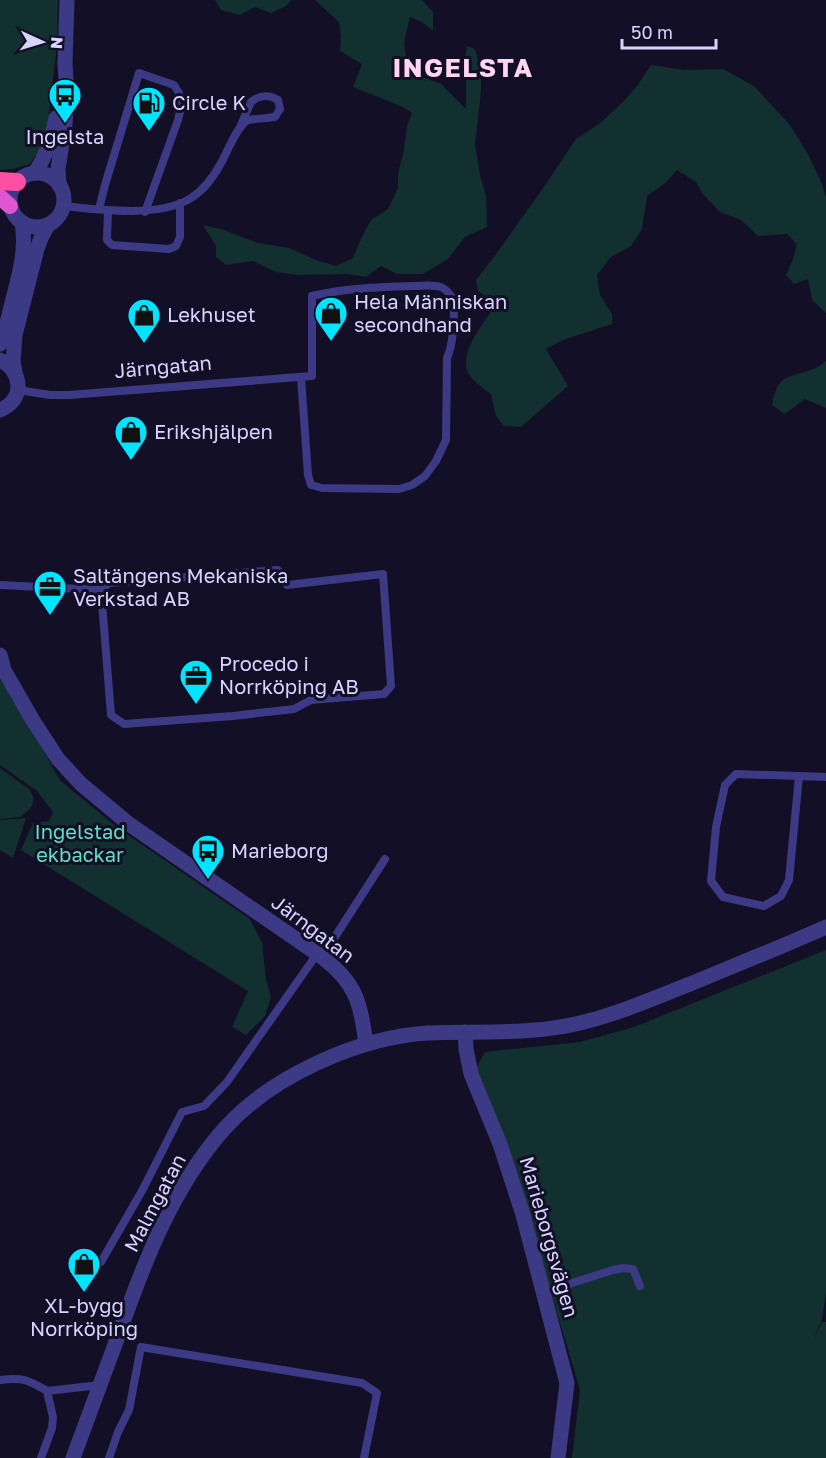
<svg xmlns="http://www.w3.org/2000/svg" width="826" height="1458" viewBox="0 0 826 1458" font-family="'Golos Text',sans-serif">
<style>
.green{fill:#12302f}
.lines{fill:none;stroke-linecap:round;stroke-linejoin:round}
.service{stroke:#3d3a85;stroke-width:8}
.minor{stroke:#3d3a85;stroke-width:15}
.tertiary{stroke:#3d3a85;stroke-width:15}
.trunk{stroke:#e055d1;stroke-width:16}
.motorway{stroke:#ff4fa3;stroke-width:18}
.labels{text-anchor:middle;stroke-width:6;stroke-linejoin:round;paint-order:stroke}
.poi-label{font-size:20px;fill:#d9d4ff;stroke:#130f26;text-anchor:start}
.street-label{font-size:20px;fill:#d9d4ff;stroke:#130f26}
.park-label{font-size:20px;fill:#5fe0c0;stroke:#130f26}
.district-label{font-size:26px;font-weight:bold;letter-spacing:1.5px;fill:#ffd6f0;stroke:#130f26}
</style>
<rect width="100%" height="100%" fill="#130f26"/>
<g class="green">
<polygon points="0,0 58,0 57,45 47,131 39,150 30,164 13,169 0,170"/>
<polygon points="215,0 291,0 286,6 271,13 255,7 240,15 221,10"/>
<polygon points="315,0 422,0 433,12 433,31 422,22 410,17 404,43 408,67 420,76 441,84 466,109 466,80 463,68 467,46 475,49 481,70 481,91 475,144 480,175 486,196 487,227 465,237 448,259 423,274 397,274 381,266 366,277 347,274 298,275 276,272 253,261 226,265 216,257 216,246 203,225 224,230 258,243 289,248 316,260 336,266 353,258 361,239 371,220 388,209 398,188 398,173 404,150 407,126 412,113 403,107 353,87 362,64 340,51 341,36 339,22"/>
<path d="M 651,65 L 685,70 L 723,69 L 754,86 L 790,125 L 808,154 L 822,184 L 826,198 L 826,313 L 812,300 L 808,279 L 794,284 L 786,275 L 793,259 L 797,244 L 787,234 L 758,236 L 741,220 L 720,212 L 703,194 L 696,182 L 677,170 L 664,184 L 647,196 L 642,229 L 631,246 L 611,257 L 597,275 L 600,295 L 612,314 L 612,324 L 563,340 L 546,349 L 568,386 L 521,427 L 504,426 L 496,416 L 491,394 C 483,388 471,380 467,371 C 462,355 475,334 484,322 C 490,313 492,312 494,301 L 478,291 L 476,280 L 494,257 L 546,184 L 576,139 L 599,124 L 624,101 L 637,86 Z"/>
<path d="M 826,361 L 826,408 L 805,399 L 785,414 L 772,405 C 778,372 788,379 813,369 C 818,368 822,364 826,361 Z"/>
<polygon points="0,666 56,774 62,782 118,828 250,919 262,943 266,980 271,997 265,1016 246,1035 232,1027 248,991 21,850 33,823 49,821 53,812 37,791 0,765"/>
<polygon points="0,768 30,790 34,799 31,808 20,817 0,819"/>
<polygon points="26,818 13,858 0,850 0,820"/>
<polygon points="826,950 826,1291 822,1319 813,1341 822,1322 826,1322 826,1458 572,1458 580,1390 507,1144 475,1070 485,1052 580,1042 634,1027"/>
</g>
<g class="lines">
<g class="service">
<path d="M 63,206 C 99,210 160,218 191,198 C 204,190 214,176 221,163 C 227,153 237,125 248,120 C 252,119 269,118 275,117 L 280,109 L 278,100 C 268,94 260,95 251,102 L 240,127"/>
<polyline points="99,209 105,185 139,73 174,85 179,93 182,103 178,120 145,212"/>
<polyline points="108,210 107,240 112,245 169,249 176,246 180,237 180,203"/>
<path d="M 18,390 L 50,395 L 69,395 L 312,376 L 312,296 C 345,288 381,287 415,286 C 423,286 435,284 443,288 C 446,290 451,295 452,298 C 456,311 453,346 447,358 L 446,440 L 436,461 L 425,476 L 412,485 L 399,489 L 322,488 L 311,485 L 308,475 L 301,377"/>
<polyline points="0,585 101,590 109,583 278,570 287,585 383,574 391,686 384,694 311,700 294,709 233,716 124,724 111,715 101,590"/>
<polyline points="799,776 789,880 781,896 764,906 723,897 711,881 716,827 725,785 736,774 826,777"/>
<polyline points="322,957 385,859"/>
<polyline points="101,1262 143,1189 182,1112 204,1106 227,1082 317,954"/>
<polyline points="544,1292 613,1270 623,1268 633,1269 640,1286"/>
<path d="M 0,1380 C 23,1377 28,1380 47,1391"/>
<polyline points="41,1458 52,1428 53,1417 47,1391 100,1385"/>
<polyline points="109,1458 118,1432 129,1410 141,1347 362,1383 377,1393 364,1458"/>
</g>
<polyline class="minor" points="465,1032 466,1049 471,1074 500,1144 523,1215 567,1383 558,1458"/>
<g class="tertiary">
<path d="M 35,173 C 46,156 52,139 56,118"/>
<circle cx="37" cy="200" r="27"/>
<polyline points="59,185 58,169 65,124 67,99 65,63 67,0"/>
<path d="M 0,344 C 5,332 8,320 11,307 C 18,278 27,253 22,222"/>
<path d="M 0,360 C 23,371 25,400 0,410"/>
<polyline points="15,372 13,362 15,335 37,249 41,238 48,225"/>
<path d="M 0,655 L 4,670 L 32,719 L 58,759 L 81,784 L 129,824 L 322,957 C 357,984 360,1002 366,1044"/>
<path d="M 73,1458 C 88,1418 102,1379 117,1339 C 143,1265 172,1187 225,1128 C 272,1076 359,1037 428,1033 C 479,1031 531,1035 580,1023 C 618,1014 654,998 690,984 C 736,965 781,947 826,927"/>
</g>
<polyline class="trunk" points="0,197 10,206"/>
<polyline class="motorway" points="0,181 17,182"/>
</g>
<defs>
<symbol id="bus-pin" viewBox="-11 -11 22 30"><path d="M0 17L-7.5 6A9.5 9.5 0 1 1 7.5 6Z" fill="#00e5ff" stroke="#130f26"/><path d="M-5-6H5V4H4V6H2V4H-2V6H-4V4H-5ZM-3.5-4V0h7V-4ZM-3.5 1.2v1.5H-2V1.2ZM2 1.2v1.5H3.5V1.2Z" fill="#111"/></symbol>
<symbol id="fuel-pin" viewBox="-11 -11 22 30"><path d="M0 17L-7.5 6A9.5 9.5 0 1 1 7.5 6Z" fill="#00e5ff" stroke="#130f26"/><path d="M-5.5-6h7V0h2V4h1.3V-2.5L3-4.5l.8-.8L6-3V5H2.5V1h-1V6h-7ZM-4.2-4.7v3.2H.2V-4.7Z" fill="#111"/></symbol>
<symbol id="shop-pin" viewBox="-11 -11 22 30"><path d="M0 17L-7.5 6A9.5 9.5 0 1 1 7.5 6Z" fill="#00e5ff" stroke="#130f26"/><path d="M-5-2.5h2.3a2.7 3.5 0 0 1 5.4 0H5L5.5 6h-11ZM-1.5-2.5h3a1.5 2.3 0 0 0-3 0Z" fill="#111"/></symbol>
<symbol id="office-pin" viewBox="-11 -11 22 30"><path d="M0 17L-7.5 6A9.5 9.5 0 1 1 7.5 6Z" fill="#00e5ff" stroke="#130f26"/><path d="M-6-3h4V-5.5h4V-3h4V5H-6ZM-1-4.5V-3h2v-1.5ZM-6 0V1H6V0Z" fill="#111"/></symbol>
</defs>
<g fill-rule="evenodd">
<use href="#bus-pin" x="46" y="76" width="38" height="52"/>
<use href="#fuel-pin" x="130" y="84" width="38" height="52"/>
<use href="#shop-pin" x="312" y="294" width="38" height="52"/>
<use href="#shop-pin" x="125" y="296" width="38" height="52"/>
<use href="#shop-pin" x="112" y="413" width="38" height="52"/>
<use href="#office-pin" x="31" y="568" width="38" height="52"/>
<use href="#office-pin" x="177" y="657" width="38" height="52"/>
<use href="#bus-pin" x="189" y="832" width="38" height="52"/>
<use href="#shop-pin" x="65" y="1245" width="38" height="52"/>
</g>
<g class="labels">
<g class="poi-label">
<text x="172" y="110">Circle K</text>
<text x="65" y="144" text-anchor="middle">Ingelsta</text>
<text x="354" y="309">Hela Människan<tspan x="354" dy="23">secondhand</tspan></text>
<text x="167" y="322">Lekhuset</text>
<text x="154" y="439">Erikshjälpen</text>
<text x="73" y="583">Saltängens Mekaniska<tspan x="73" dy="23">Verkstad AB</tspan></text>
<text x="219" y="671">Procedo i<tspan x="219" dy="23">Norrköping AB</tspan></text>
<text x="231" y="858">Marieborg</text>
<text x="84" y="1313" text-anchor="middle">XL-bygg<tspan x="84" dy="23">Norrköping</tspan></text>
</g>
<g class="street-label">
<text transform="translate(163 367) rotate(-5)" y="7">Järngatan</text>
<text transform="translate(313 929) rotate(37)" y="7">Järngatan</text>
<text transform="translate(155 1203) rotate(-62)" y="7">Malmgatan</text>
<text transform="translate(549 1237) rotate(74)" y="7">Marieborgsvägen</text>
</g>
<g class="park-label">
<text x="80" y="839">Ingelstad<tspan x="80" dy="23">ekbackar</tspan></text>
</g>
<g class="district-label">
<text x="463" y="77">INGELSTA</text>
</g>
</g>
<g transform="translate(42 42) rotate(94)" stroke="#130f26" stroke-width="4.5" paint-order="stroke">
<path d="M0-4.5L10 22L0 15L-10 22Z" fill="#d9d4ff"/>
<text y="-9" font-size="16" font-weight="bold" text-anchor="middle" fill="#d9d4ff">N</text>
</g>
<path d="M622 39v9h94v-9" fill="none" stroke="#d9d4ff" stroke-width="3"/>
<text x="631" y="39" font-size="18" fill="#d9d4ff" stroke="#130f26" stroke-width="4.5" paint-order="stroke">50 m</text>
</svg>
